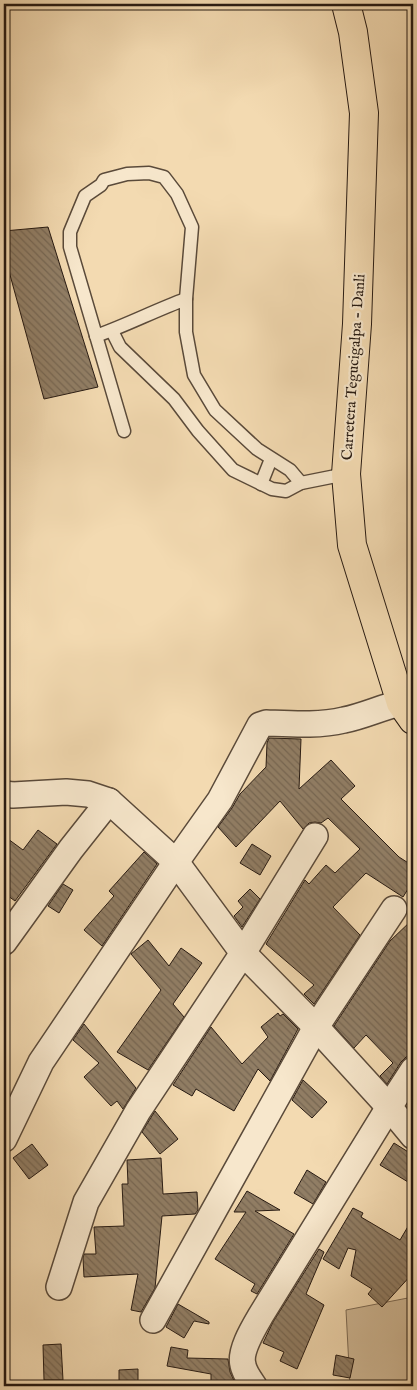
<svg xmlns="http://www.w3.org/2000/svg" width="417" height="1390" viewBox="0 0 417 1390" font-family="'IM FELL English',serif">
<style>
.garden{fill:#d0b996;stroke:#7c6a54}
.building{fill:url(#building-back-hatch);stroke:#271a12}
.lines{fill:none;stroke-linecap:round;stroke-linejoin:round}
.service-casing{stroke:#5a4a3a;stroke-width:15}
.minor-casing{stroke:#5a4a3a;stroke-width:28}
.trunk-casing{stroke:#271a12;stroke-width:30}
.service{stroke:#f7e7cc;stroke-width:12}
.minor{stroke:#f7e7cc;stroke-width:25}
.trunk{stroke:#f3dab1;stroke-width:28}
.labels{text-anchor:middle;stroke-width:4.5;stroke-linejoin:round;paint-order:stroke}
.street-label{font-size:15px;fill:#271a12;stroke:#f7e7cc}
</style>
<defs>
<pattern id="building-back-hatch" width="6" height="6" patternUnits="userSpaceOnUse" patternTransform="scale(1.25)"><rect width="6" height="6" fill="#917e65"/><path d="M-1 5l2 2M0 0l6 6M5-1l2 2" fill="none" stroke="#766652"/></pattern>
</defs>
<rect width="100%" height="100%" fill="#f3dab1"/>
<filter id="stains"><feTurbulence type="fractalNoise" baseFrequency=".004" numOctaves="4"/><feColorMatrix values="0 0 0 0 .2 0 0 0 0 .09 0 0 0 0 .02 0 0 0 .5 -.17"/></filter>
<radialGradient id="worn" r=".72"><stop offset=".6" stop-color="#630" stop-opacity="0"/><stop offset="1" stop-color="#630" stop-opacity=".3"/></radialGradient>
<polygon class="garden" points="413,1297 413,1386 350,1386 346,1310"/>
<g class="building">
<polygon points="48,227 98,387 44,399 4,253 4,231"/>
<polygon points="269,738 301,739 299,789 331,760 355,786 341,799 399,857 413,866 413,881 403,897 366,873 333,907 360,935 314,1004 304,994 314,985 266,944 305,880 309,884 326,865 335,873 360,849 328,818 321,823 315,822 309,823 303,829 280,801 236,847 218,827 232,808 240,794 266,767 267,743"/>
<polygon points="38,830 57,844 15,901 4,893 4,836 23,850"/>
<polygon points="252,844 271,856 260,875 240,863"/>
<polygon points="144,852 157,864 102,946 84,930 114,896 109,891"/>
<polygon points="63,884 73,890 59,913 48,906"/>
<polygon points="250,889 260,899 242,927 234,916 243,907 238,901"/>
<polygon points="413,919 413,1056 406,1057 401,1062 387,1084 380,1076 393,1063 366,1035 354,1048 334,1026 390,941"/>
<polygon points="148,940 169,966 181,948 202,963 173,1004 184,1017 148,1070 117,1052 161,990 131,954"/>
<polygon points="278,1013 280,1016 283,1014 298,1029 270,1081 258,1069 234,1111 196,1089 192,1096 173,1085 211,1027 242,1064 268,1037 261,1027"/>
<polygon points="84,1024 136,1088 123,1109 117,1101 111,1106 84,1077 99,1063 73,1040"/>
<polygon points="303,1080 327,1102 312,1118 292,1100"/>
<polygon points="155,1111 178,1139 160,1154 142,1132"/>
<polygon points="394,1143 413,1155 413,1185 380,1165"/>
<polygon points="32,1144 48,1165 29,1179 13,1158"/>
<polygon points="161,1158 163,1194 197,1192 198,1210 195,1214 162,1216 155,1288 141,1312 131,1310 138,1274 84,1277 83,1258 84,1254 96,1254 94,1227 124,1226 122,1184 128,1184 127,1160"/>
<polygon points="307,1170 326,1182 313,1204 294,1193"/>
<polygon points="247,1191 280,1210 255,1211 294,1234 257,1294 251,1291 255,1284 215,1259 246,1212 234,1212"/>
<polygon points="353,1208 363,1213 361,1217 400,1240 413,1218 413,1273 382,1307 368,1294 372,1289 351,1276 356,1250 348,1248 339,1269 323,1259"/>
<polygon points="319,1249 324,1252 306,1294 324,1305 297,1369 280,1361 284,1352 263,1343 273,1322"/>
<polygon points="178,1304 209,1322 209,1324 194,1321 184,1338 166,1327"/>
<polygon points="61,1344 63,1380 44,1380 43,1345"/>
<polygon points="171,1347 188,1350 187,1358 228,1359 230,1372 236,1385 211,1385 211,1374 167,1366"/>
<polygon points="336,1355 354,1359 350,1378 333,1375"/>
<polygon points="138,1369 138,1386 119,1386 119,1370"/>
</g>
<g class="lines">
<defs>
<g id="service">
<polyline points="112,331 120,347 174,399 198,431 233,470 272,489 286,491 301,483 346,474"/>
<path d="M 96,336 C 127,325 156,310 186,299 L 186,332 L 194,375 L 215,410 L 257,449 L 290,470 L 301,483"/>
<polyline points="124,431 70,247 70,232 85,196 101,185 104,180 127,174 149,173 164,177 177,194 192,227 186,299"/>
<polyline points="261,484 271,459"/>
</g>
<g id="minor">
<polyline points="4,794 13,795 66,792 88,794 109,801 176,862 243,953 316,1027 389,1107 413,1136"/>
<polyline points="4,942 71,849 109,801"/>
<path d="M 4,1139 L 41,1062 L 176,862 L 220,800 L 260,725 L 266,723 C 292,724 319,726 344,720 C 364,716 382,707 401,703"/>
<polyline points="59,1287 86,1202 138,1111 243,953 315,836"/>
<polyline points="153,1320 316,1027 394,909"/>
<path d="M 254,1386 C 250,1380 244,1372 243,1365 C 239,1351 254,1327 261,1315 L 389,1107 L 413,1070"/>
</g>
<polyline id="trunk" points="346,4 353,32 364,113 357,324 346,474 352,545 401,703 413,720"/>
</defs>
<use href="#service" class="service-casing"/>
<use href="#minor" class="minor-casing"/>
<use href="#trunk" class="trunk-casing"/>
<use href="#service" class="service"/>
<use href="#minor" class="minor"/>
<use href="#trunk" class="trunk"/>
</g>
<g class="labels">
<g class="street-label">
<text transform="translate(353 367) rotate(-86)" y="5">Carretera Tegucigalpa - Danli</text>
</g>
</g>
<rect width="417" height="1390" fill="none" stroke="#f3dab1" stroke-width="20"/>
<rect x="5" y="5" width="407" height="1380" fill="none" stroke="#271a12" stroke-width="2.5"/>
<rect x="10" y="10" width="397" height="1370" fill="none" stroke="#271a12"/>
<rect width="100%" height="100%" filter="url(#stains)"/>
<rect width="100%" height="100%" fill="url(#worn)"/>
</svg>
